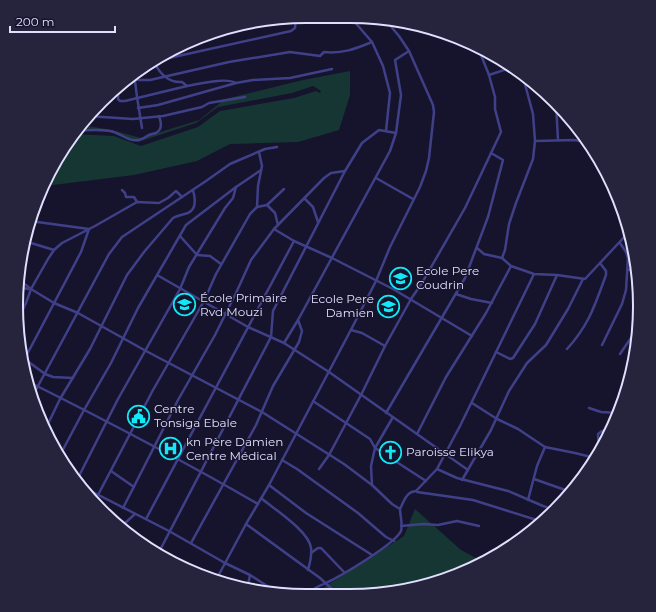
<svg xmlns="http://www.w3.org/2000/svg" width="656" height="612" viewBox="0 0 656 612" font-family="Montserrat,sans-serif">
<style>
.green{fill:#163633}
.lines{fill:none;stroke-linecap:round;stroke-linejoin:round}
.street{stroke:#404089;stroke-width:2.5}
.labels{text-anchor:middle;stroke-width:3;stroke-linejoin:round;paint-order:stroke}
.poi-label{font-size:12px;fill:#e1dffe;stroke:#16132c;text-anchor:start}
.rim{fill:none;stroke:#e1dffe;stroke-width:2}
</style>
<rect width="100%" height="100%" fill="#16132c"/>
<g class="green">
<polygon points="350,71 350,95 339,130 298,142 230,144 197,161 134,175 45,186 55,161 74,134 114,136 141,146 198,127 220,111 294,98 316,91 320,93 321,91 313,86 292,93 218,107 196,123 138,142 112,132 77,130 81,125 112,130 141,138 199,120 225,99 303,80"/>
<polygon points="415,509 461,550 483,562 443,581 388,593 324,592 323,588 404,536"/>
</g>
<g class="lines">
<g class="street">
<polyline points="353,20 372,42 383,66 390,93 386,131"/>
<polyline points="151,62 291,31 295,28 296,17"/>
<path d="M 154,62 C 160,74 168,83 182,82 L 187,86 C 199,84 226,77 236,83"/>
<polyline points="134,73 137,97 142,128"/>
<polyline points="489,75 513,67"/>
<path d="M 128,77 L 139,80 L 150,80 L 229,62 L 290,52 L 320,56 L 324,52 C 342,54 355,49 372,42"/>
<polyline points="118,86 118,99 120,101 125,101 187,86"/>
<polyline points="556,103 558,140"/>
<polyline points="138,108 158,105 236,83 253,80 290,78 332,69"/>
<polyline points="87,116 133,119 163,116 202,107 209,103 245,97"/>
<path d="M 76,131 C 87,130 99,129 110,131 C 118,132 125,139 133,140 C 139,141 143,139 147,136 C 150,134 153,134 156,133 C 163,129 161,122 159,116"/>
<polyline points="535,141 574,140 588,142"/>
<polyline points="579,141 580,131"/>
<polyline points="376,178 413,199"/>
<polyline points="122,190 125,193 126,197 134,197 137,202"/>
<polyline points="305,199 313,207 318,222"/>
<polyline points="267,205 275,213 278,225"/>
<polyline points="257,207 258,186 262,166 259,152"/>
<polyline points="274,229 294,241 332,258 393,289 472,336"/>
<polyline points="180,236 197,255 210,256 221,264"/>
<polyline points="24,243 31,243 54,250"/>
<polyline points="477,248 484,254 502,258 511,266 534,274 557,275 585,279 629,232"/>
<polyline points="502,258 505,250 509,224 516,203 533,159 535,141 533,114 522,73"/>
<polyline points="21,259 26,257"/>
<polyline points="627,270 638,269"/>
<polyline points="157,275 248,327 284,343 329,372 468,470"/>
<path d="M 18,279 L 31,289 L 54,303 L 78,313 L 146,351 L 262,412 L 344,464 L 372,485 L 392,504 L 400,509 C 400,515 403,525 401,531 C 395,544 341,576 326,583 C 320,586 315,587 310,592"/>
<polyline points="17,288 19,287 28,289"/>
<polyline points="456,294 471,299 492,303"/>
<polyline points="18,320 26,303 31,289 48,259 54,250 62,243 95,226 137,202 159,203 168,198 176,191 182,197"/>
<polyline points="351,330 362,333 385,346"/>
<polyline points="284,343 298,320 390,151 396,133 401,95 395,60 409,51"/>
<polyline points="602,345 622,304 626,290 628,258 626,252 620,243"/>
<path d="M 567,349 C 589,325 595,305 606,275 L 606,271 L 600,263"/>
<polyline points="496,352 510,359 513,358 535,324 557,275"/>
<polyline points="620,354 637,329 639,322"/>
<polyline points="22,357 45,374 53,377 73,378"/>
<polyline points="23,362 81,252 89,229 30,221"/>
<path d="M 27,381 C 105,420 182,460 258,504"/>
<polyline points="628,384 631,378"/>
<polyline points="31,399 109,254 122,237 206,181 230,164 265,149 277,147"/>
<polyline points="313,401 370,439 375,448 426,481"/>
<polyline points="472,403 497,419 518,429 545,447 575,453 595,458"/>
<polyline points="589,408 601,412 618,413"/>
<polyline points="386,413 465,278 488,217 503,160 491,153"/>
<polyline points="612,413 624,387 628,384 629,384"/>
<path d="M 45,430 L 60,399 L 90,349 L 127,275 L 144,252 L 173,218 C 178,215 183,215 188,213 C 197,209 195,197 193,190"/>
<polyline points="417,434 446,377 486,313 511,266"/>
<polyline points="599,453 598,434 602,431 612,431"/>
<polyline points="59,457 84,410 111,363 138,308 186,225 236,187 261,170"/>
<polyline points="282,460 297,469 358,513 386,537 394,541"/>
<polyline points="319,469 329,455 361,395 385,346 411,299 422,283 465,208 501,132 495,109 495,97 489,75 477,45"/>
<polyline points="437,469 457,478 508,491 543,506 555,510"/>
<polyline points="111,471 134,487"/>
<polyline points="534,479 571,492"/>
<polyline points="77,480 118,399 180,289 189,267 225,208 233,198 236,187"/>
<polyline points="462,480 491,430 509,391 527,363 546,345 568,309 583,279"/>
<polyline points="269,485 306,513 372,555"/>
<polyline points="372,485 371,466 375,448 393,417"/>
<polyline points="81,486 169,531 225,563 250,575 275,591"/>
<polyline points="417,492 473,500 543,522"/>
<polyline points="98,495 153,390 204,301 216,274 250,214 257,207 267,205 284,189"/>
<path d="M 261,498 C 274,509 309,531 311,548 C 312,555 310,563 308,570"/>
<polyline points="528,500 537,466 545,447"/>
<polyline points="123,508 178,400 215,335 236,293 251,260 274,229 324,178 331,173 345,171"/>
<path d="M 400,509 C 404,501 406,492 416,491 L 437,469 L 460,426 L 534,274"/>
<polyline points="146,519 294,241"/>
<polyline points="124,524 135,514"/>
<polyline points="246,524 320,578 335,592"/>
<polyline points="401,526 423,524 438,525 457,521 479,526"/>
<polyline points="191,543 256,425 273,386 299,342 302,331 298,320"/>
<polyline points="311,553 318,548 321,548 344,572"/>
<polyline points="158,554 271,337 273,311 345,171 362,143 379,130 396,133"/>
<polyline points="216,580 246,524 269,485 354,324 376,281 390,247 420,187 426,171 429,158 434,112 433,105 409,51 399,36 388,23"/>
<polyline points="247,590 250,575"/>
</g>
</g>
<defs>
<symbol id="school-ring" viewBox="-11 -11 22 22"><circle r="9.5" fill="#16132c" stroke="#12e9f7" stroke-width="1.5"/><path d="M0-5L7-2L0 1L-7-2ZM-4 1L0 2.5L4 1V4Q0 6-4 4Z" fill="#12e9f7"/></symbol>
<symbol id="civic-ring" viewBox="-11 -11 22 22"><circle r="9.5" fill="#16132c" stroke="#12e9f7" stroke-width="1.5"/><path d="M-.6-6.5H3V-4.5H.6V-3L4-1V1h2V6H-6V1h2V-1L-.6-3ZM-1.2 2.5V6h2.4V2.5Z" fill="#12e9f7"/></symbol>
<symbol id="hospital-ring" viewBox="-11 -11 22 22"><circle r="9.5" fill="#16132c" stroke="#12e9f7" stroke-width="1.5"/><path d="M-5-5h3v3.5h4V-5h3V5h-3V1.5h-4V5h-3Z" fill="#12e9f7"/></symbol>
<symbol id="church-ring" viewBox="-11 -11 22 22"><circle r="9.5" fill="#16132c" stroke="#12e9f7" stroke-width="1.5"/><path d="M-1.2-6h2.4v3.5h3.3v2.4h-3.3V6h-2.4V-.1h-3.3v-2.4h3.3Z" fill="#12e9f7"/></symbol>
</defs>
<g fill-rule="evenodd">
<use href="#school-ring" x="388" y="266" width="25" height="25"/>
<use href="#school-ring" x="172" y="292" width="25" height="25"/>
<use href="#school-ring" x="376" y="294" width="25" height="25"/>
<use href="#civic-ring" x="126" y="404" width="25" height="25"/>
<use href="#hospital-ring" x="158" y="436" width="25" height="25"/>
<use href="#church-ring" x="378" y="440" width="25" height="25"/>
</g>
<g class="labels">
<g class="poi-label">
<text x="416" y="275">Ecole Pere<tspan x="416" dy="14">Coudrin</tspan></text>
<text x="200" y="302">École Primaire<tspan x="200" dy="14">Rvd Mouzi</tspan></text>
<text x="374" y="303" text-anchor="end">Ecole Pere<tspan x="374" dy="14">Damien</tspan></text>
<text x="154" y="413">Centre<tspan x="154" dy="14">Tonsiga Ebale</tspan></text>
<text x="186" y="446">kn Père Damien<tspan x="186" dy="14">Centre Médical</tspan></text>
<text x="406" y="456">Paroisse Elikya</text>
</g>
</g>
<path d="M0 0H656V612H0ZM306 23H350A283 283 0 0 1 633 306V306A283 283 0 0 1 350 589H306A283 283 0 0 1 23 306V306A283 283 0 0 1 306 23Z" fill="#26233d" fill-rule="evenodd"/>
<path class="rim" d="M306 23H350A283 283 0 0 1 633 306V306A283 283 0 0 1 350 589H306A283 283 0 0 1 23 306V306A283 283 0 0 1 306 23Z"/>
<path d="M10 26v6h105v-6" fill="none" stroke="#e1dffe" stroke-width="2"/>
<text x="16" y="26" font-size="12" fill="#e1dffe" stroke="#16132c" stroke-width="3" paint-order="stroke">200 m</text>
</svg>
